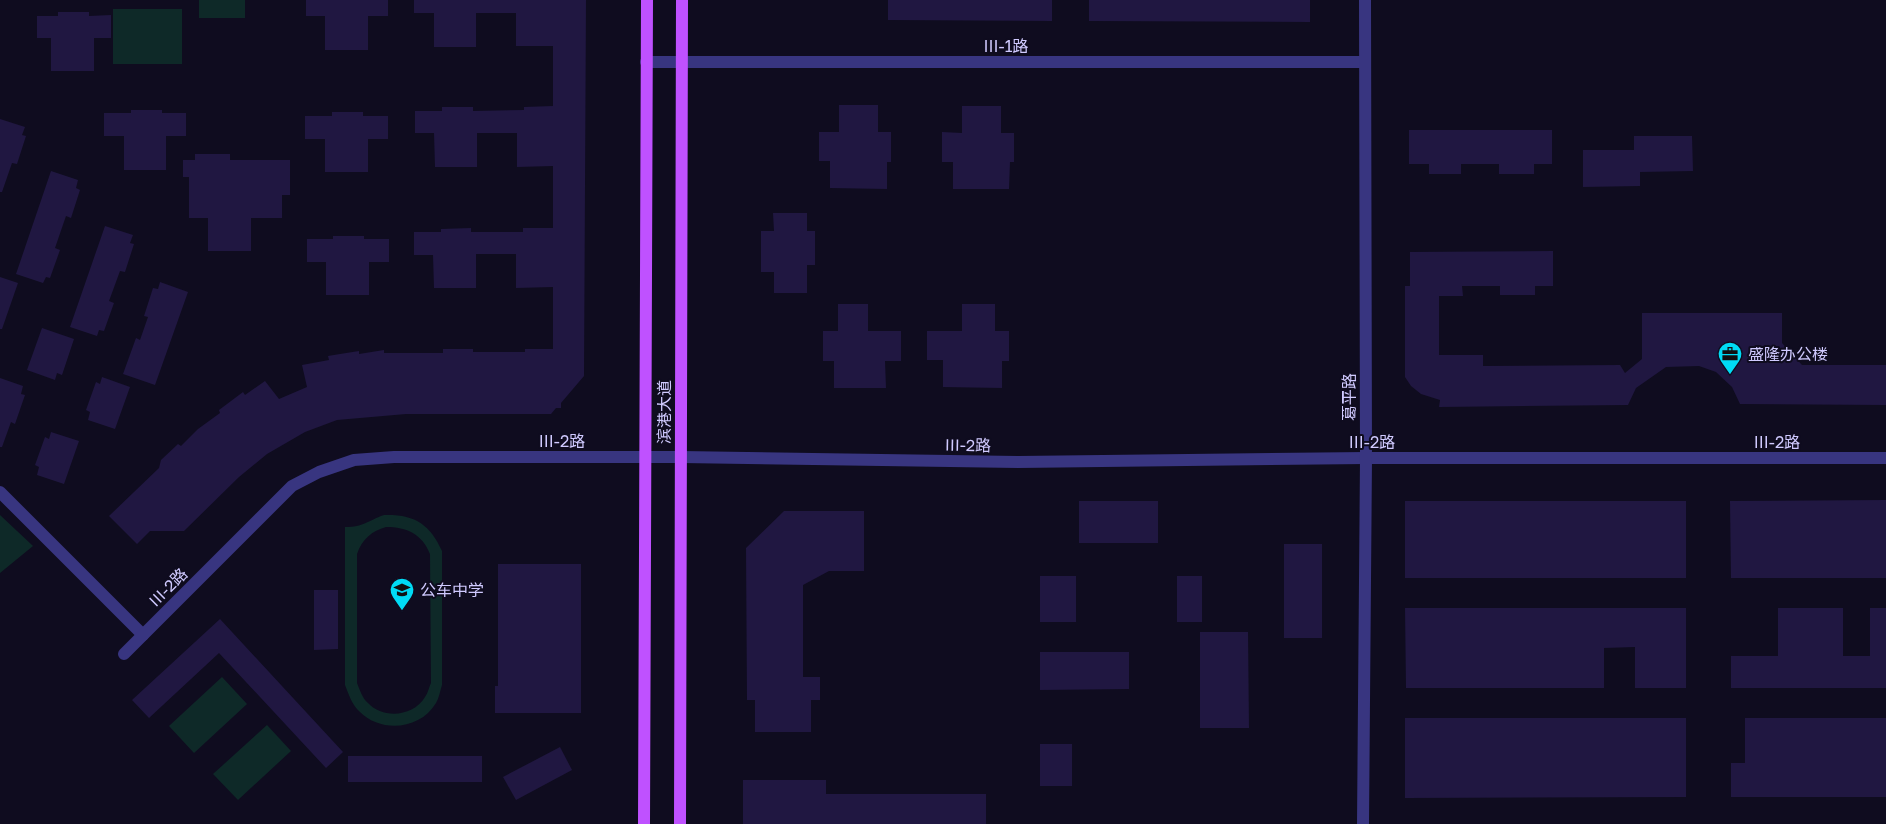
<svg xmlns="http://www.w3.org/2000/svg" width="1886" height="824" viewBox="0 0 1886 824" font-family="'Golos Text','Noto Sans SC',sans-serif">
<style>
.green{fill:#0e2928;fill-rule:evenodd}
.building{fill:#201741}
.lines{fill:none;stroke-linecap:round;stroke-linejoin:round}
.minor{stroke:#383580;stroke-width:12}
.major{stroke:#bf51ff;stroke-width:12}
.labels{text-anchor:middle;stroke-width:4;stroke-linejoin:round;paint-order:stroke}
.street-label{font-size:16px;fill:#d0caff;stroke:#0f0c1f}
.poi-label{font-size:16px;fill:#d0caff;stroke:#0f0c1f;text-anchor:start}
</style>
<rect width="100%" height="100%" fill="#0f0c1f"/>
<g class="green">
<rect x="199" y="0" width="46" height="18"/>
<rect x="113" y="9" width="69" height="55"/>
<polygon points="0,515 33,546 0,573"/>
<path d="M 384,515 C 414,514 430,524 442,551 L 442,685 C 440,691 439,698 436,703 C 420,730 381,733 360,712 C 352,705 349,695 345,685 L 345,527 C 364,527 367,521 384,515 ZM 386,527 C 407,527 422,534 430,554 L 431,683 C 429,687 428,693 425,697 C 413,717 383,719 368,703 C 362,698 360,690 357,683 L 357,554 C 362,539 372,531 386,527 Z"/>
<polygon points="222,677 247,704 194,753 169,726"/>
<polygon points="267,725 291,751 238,800 213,774"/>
</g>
<g class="building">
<polygon points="306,0 388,0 388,16 368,16 368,50 325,50 325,16 306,16"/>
<polygon points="414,0 586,0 584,376 561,403 561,408 556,408 551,414 406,414 337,420 305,432 267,454 239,477 184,531 150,531 137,544 109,516 159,468 161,460 178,444 181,446 198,429 220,413 219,410 243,392 245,395 265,381 279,399 307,387 302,365 329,360 328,356 340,354 359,351 359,354 384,350 384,353 443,353 443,349 473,349 473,352 525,352 525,349 553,349 553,287 516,288 516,254 476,254 476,288 434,288 433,255 414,255 414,232 441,232 441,229 471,228 471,232 523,232 523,228 553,228 553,166 517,167 517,133 477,133 477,167 435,167 434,133 415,133 415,111 442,111 442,107 473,107 473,111 524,110 524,107 553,106 553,46 516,46 516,13 476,13 476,47 434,47 434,13 414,13"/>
<polygon points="888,0 1052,0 1052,21 888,20"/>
<polygon points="1089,0 1310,0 1310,22 1089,21"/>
<polygon points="58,12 89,12 89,16 111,15 111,38 94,38 94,71 51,71 51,38 37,38 37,16 58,16"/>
<polygon points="839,105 878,105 878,132 891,132 891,162 887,162 887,189 830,188 830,161 819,161 819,132 839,132"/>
<polygon points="962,106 1001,106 1001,133 1014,133 1014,162 1010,162 1009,189 953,189 953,162 942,162 942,132 962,133"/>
<polygon points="131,110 162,110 162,113 186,113 186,136 166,136 166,170 124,170 124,136 104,136 104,113 131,113"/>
<polygon points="332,112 363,112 363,116 388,116 388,139 368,139 368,172 325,172 325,139 305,139 305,116 332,116"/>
<polygon points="0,119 25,127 22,135 26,136 17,164 12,163 2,192 0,192"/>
<polygon points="1409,130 1552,130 1552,164 1534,164 1534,174 1499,174 1499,164 1461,164 1461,174 1429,174 1429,164 1409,164"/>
<polygon points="1634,136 1692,136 1693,171 1640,172 1640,186 1583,187 1583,150 1634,150"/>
<polygon points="195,154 230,154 230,160 290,160 290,195 282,195 282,218 251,218 251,251 208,251 208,218 189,218 189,177 183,177 183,160 195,160"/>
<polygon points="51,171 78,180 76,188 80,190 71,218 66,216 55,248 60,250 50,278 46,277 43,283 16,274"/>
<polygon points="773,213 807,213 807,231 815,231 815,265 807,265 807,293 774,293 774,272 761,272 761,231 774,231"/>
<polygon points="105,226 133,235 130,243 134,244 125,272 120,271 109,301 114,303 104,331 99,330 97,336 70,327"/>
<polygon points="333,236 364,236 364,239 389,239 389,262 369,262 369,295 326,295 326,262 307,262 307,239 333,239"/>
<polygon points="1553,251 1553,286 1535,286 1535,295 1500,295 1500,286 1462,286 1463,296 1439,296 1439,355 1483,355 1483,366 1620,365 1625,373 1642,359 1642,313 1782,313 1782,343 1802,365 1886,365 1886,405 1740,404 1732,387 1716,372 1699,366 1666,367 1636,388 1628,405 1439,407 1440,400 1421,394 1411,386 1405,377 1405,286 1410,286 1410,252"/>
<polygon points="0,277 18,283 2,329 0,329"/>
<polygon points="160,282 188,292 155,385 123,374 136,338 140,340 148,317 144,316 153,288 158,289"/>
<polygon points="838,304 868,304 868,331 901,331 901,361 885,361 886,388 834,388 834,361 823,361 823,331 838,331"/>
<polygon points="962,304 995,304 995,331 1009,331 1009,361 1002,361 1002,388 943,387 943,360 927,360 927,331 962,331"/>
<polygon points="42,328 74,339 62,375 57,373 55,380 27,370"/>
<polygon points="102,377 130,387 115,429 88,420 90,412 86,410 96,382 100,384"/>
<polygon points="0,378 23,386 21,394 25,395 15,424 11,422 2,447 0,447"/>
<polygon points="51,432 79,441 64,484 37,475 39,467 35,465 45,437 49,439"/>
<polygon points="1886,500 1886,578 1731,578 1730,501"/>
<rect x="1079" y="501" width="79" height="42"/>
<rect x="1405" y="501" width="281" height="77"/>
<polygon points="784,511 864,511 864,571 829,571 803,585 803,677 820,677 820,700 811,700 811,732 755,732 755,700 747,700 746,548"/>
<rect x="1284" y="544" width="38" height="94"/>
<polygon points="498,564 581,564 581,713 495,713 495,686 498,686"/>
<rect x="1040" y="576" width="36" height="46"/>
<rect x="1177" y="576" width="25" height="46"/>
<polygon points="314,590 338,590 338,649 314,650"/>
<polygon points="1405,608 1686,608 1686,688 1635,688 1635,647 1604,648 1604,688 1406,688"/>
<polygon points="1778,608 1843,608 1843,656 1870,656 1870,608 1886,608 1886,688 1731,688 1731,656 1778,656"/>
<polygon points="220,619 343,752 326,768 219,653 149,718 132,700"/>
<polygon points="1200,632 1248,632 1249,728 1200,728"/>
<polygon points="1040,652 1129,652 1129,689 1040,690"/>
<polygon points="1405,718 1686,718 1686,797 1405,798"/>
<polygon points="1745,718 1886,718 1886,797 1731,797 1731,763 1745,763"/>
<rect x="1040" y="744" width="32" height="42"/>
<polygon points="560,747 572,770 516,800 503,777"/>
<rect x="348" y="756" width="134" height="26"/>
<polygon points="743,780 826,780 826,794 986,794 986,824 743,824"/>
</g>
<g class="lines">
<g class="minor">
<polyline points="646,62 1365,62"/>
<polyline points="0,492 143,635"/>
<polyline points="124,654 292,486 319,472 354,460 394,457 681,457 1018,462 1366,458 1886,458"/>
<polyline points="1363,824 1366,458 1365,0"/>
</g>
<g class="major">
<polyline points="644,824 647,0"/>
<polyline points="680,824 682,0"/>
</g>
</g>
<defs>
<symbol id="office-pin" viewBox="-11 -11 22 30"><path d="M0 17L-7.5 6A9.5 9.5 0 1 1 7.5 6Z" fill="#00dbf5" stroke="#0f0c1f"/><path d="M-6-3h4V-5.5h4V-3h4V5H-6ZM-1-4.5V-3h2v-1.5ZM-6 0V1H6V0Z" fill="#111"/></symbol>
<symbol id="school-pin" viewBox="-11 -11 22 30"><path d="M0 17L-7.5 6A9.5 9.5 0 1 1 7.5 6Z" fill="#00dbf5" stroke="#0f0c1f"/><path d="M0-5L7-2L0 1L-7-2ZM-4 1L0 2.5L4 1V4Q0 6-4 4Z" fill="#111"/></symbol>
</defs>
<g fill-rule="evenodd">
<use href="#office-pin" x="1716" y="340" width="28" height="38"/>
<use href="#school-pin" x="388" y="576" width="28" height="38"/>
</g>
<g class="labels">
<g class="street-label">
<text x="1006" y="52">III-1路</text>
<text transform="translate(1349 397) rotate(-90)" y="6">葛平路</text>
<text transform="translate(664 412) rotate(-90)" y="6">滨港大道</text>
<text x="562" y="447">III-2路</text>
<text x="1372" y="448">III-2路</text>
<text x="1777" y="448">III-2路</text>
<text transform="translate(968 445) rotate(1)" y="6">III-2路</text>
<text transform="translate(168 587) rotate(-45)" y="6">III-2路</text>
</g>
<g class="poi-label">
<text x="1748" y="360">盛隆办公楼</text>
<text x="420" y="596">公车中学</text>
</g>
</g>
</svg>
